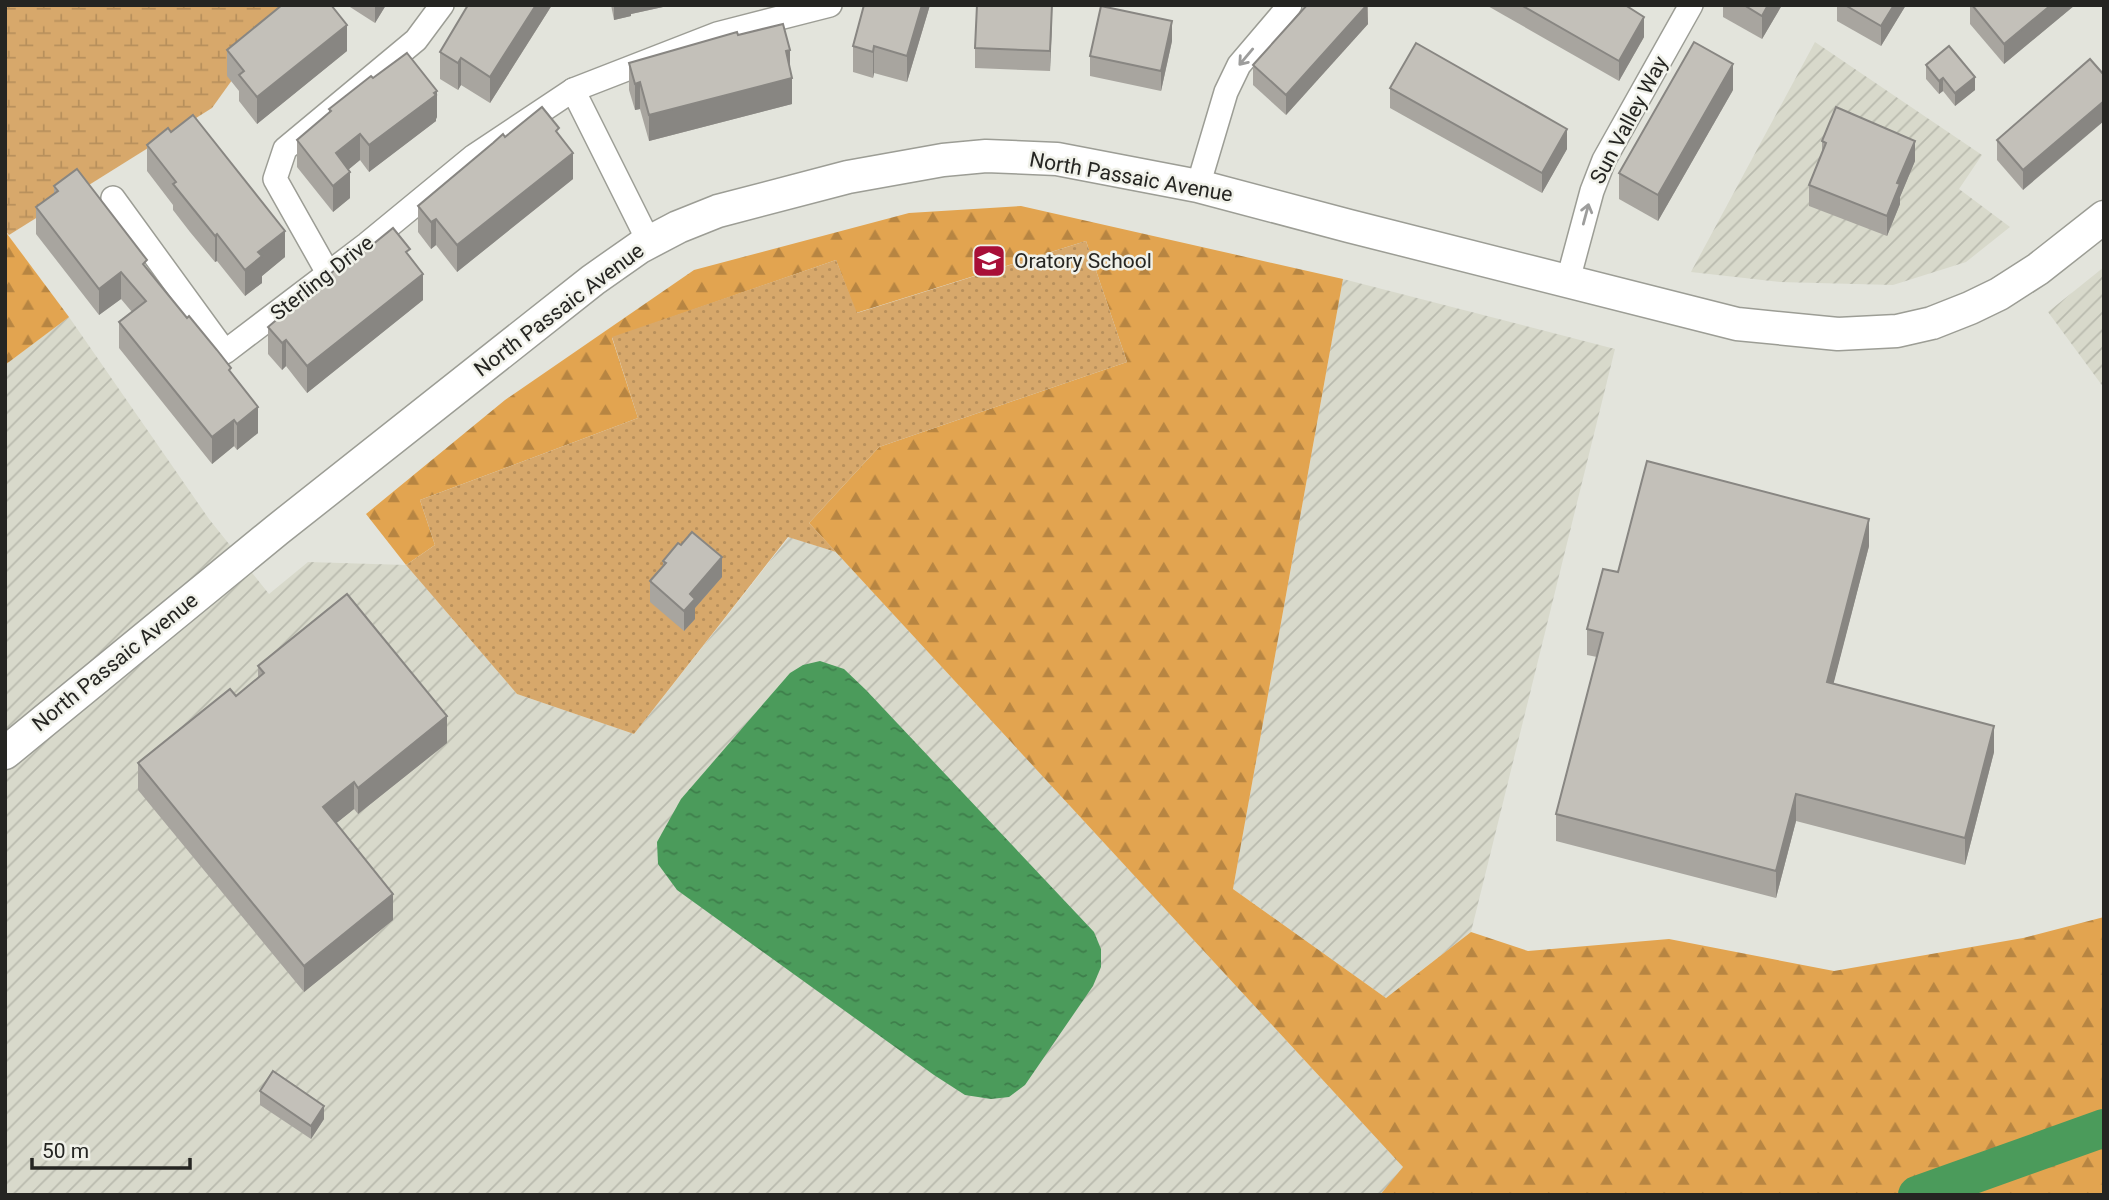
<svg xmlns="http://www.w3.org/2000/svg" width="2109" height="1200" viewBox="0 0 2109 1200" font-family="Roboto,sans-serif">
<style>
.industrial{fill:url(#industrial-furrows)}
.forest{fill:url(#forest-firs)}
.wetland{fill:url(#wetland-marsh)}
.park{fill:url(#park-dots)}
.water{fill:url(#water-ripples)}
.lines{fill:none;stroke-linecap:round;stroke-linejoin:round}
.river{stroke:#4b9b5b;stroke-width:38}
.street-casing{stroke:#9c9d95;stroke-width:26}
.secondary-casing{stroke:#9c9d95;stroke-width:35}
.street{stroke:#fff;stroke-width:23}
.secondary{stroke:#fff;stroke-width:32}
.wall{fill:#a8a59f}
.shaded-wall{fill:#888682}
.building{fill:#c3c0b9;stroke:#888682;stroke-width:2}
.oneway{stroke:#9d9d9c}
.labels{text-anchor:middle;stroke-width:5;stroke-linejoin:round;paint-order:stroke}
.street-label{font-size:21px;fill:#252522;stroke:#f0f1e9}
.poi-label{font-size:21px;fill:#252522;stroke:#f0f1e9;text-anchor:start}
</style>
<defs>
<pattern id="industrial-furrows" width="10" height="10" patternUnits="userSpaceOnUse" patternTransform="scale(1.75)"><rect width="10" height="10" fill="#d8d9cb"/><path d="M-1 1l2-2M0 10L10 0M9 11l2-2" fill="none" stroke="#b9baae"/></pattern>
<pattern id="forest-firs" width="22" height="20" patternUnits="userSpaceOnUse" patternTransform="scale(1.75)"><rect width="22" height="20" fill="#e2a450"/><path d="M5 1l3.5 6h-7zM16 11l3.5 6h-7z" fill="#b78542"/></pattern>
<pattern id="wetland-marsh" width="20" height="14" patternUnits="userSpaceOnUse" patternTransform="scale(1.75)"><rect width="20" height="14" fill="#d7a86b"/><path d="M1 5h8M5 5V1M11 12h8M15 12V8" fill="none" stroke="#b8905c"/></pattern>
<pattern id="park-dots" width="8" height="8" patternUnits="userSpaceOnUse" patternTransform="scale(1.75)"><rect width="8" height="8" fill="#d7a86b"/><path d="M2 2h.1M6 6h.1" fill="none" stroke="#b8905c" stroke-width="1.8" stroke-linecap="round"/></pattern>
<pattern id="water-ripples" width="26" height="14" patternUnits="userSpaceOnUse" patternTransform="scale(1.75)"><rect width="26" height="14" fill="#4b9b5b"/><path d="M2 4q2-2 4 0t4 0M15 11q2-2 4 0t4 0" fill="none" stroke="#3e7e4b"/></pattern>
</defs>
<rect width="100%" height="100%" fill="#e3e4dc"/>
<g class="industrial">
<polygon points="1815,42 1982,155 1959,189 2010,227 1966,262 1893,285 1780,282 1691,272"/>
<polygon points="2104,267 2104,388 2048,312"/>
<polygon points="1343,279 1615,349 1471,932 1386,998 1233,889"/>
<polygon points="69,317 209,519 269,594 308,562 406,565 517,694 634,734 789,537 836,552 1404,1168 1380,1195 5,1195 5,365"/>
</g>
<g class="forest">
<polygon points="1021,206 1343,279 1233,889 1386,998 1471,932 1528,951 1669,939 1834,971 2023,938 2104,917 2104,1195 1380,1195 1403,1167 809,523 879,447 1127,362 1086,241 856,313 836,260 612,338 638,418 420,500 435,545 406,565 366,514 505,400 694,270 909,213"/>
<polygon points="5,231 69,317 5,365"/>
</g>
<polygon class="wetland" points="5,5 286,5 212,108 9,235 5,231"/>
<polygon class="park" points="1086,241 1127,362 879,447 809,523 836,552 788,537 634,734 517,694 406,565 435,545 420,500 638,418 612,337 836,260 857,313"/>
<polygon class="water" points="820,661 844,669 866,690 1094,932 1101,949 1101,967 1093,986 1025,1085 1009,1097 991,1099 965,1095 934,1075 677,890 658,864 657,842 681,799 790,673 803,665"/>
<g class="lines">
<polyline class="river" points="1917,1195 2104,1128"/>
<defs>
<g id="street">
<polyline points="573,90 717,34 830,5"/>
<polyline points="1198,186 1226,92 1239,65 1290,5"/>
<polyline points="113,198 225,352 367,244 474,156 573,90 649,242"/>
<polyline points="328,273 275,179 285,149 416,40 442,5"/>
<polyline points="1568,280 1592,191 1604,160 1691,5"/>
</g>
<polyline id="secondary" points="5,753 277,530 593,280 640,247 678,227 718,211 848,177 943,160 986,156 1057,159 1198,186 1349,226 1737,324 1838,334 1897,331 1932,323 1970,308 1999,294 2038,269 2104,217"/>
</defs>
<use href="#street" class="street-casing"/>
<use href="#secondary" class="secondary-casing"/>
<use href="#street" class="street"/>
<use href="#secondary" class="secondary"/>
</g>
<g class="wall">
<polygon points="350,5 386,5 375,23 350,7"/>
<polygon points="468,5 552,5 490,103 461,85 458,90 440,79 440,52"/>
<polygon points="611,5 663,5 663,7 631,14 631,16 614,20"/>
<polygon points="864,5 930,5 907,82 874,73 873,78 853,72 853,46"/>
<polygon points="1368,5 1368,24 1286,115 1253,85 1253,65"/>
<polygon points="1486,5 1625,5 1644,37 1619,81"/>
<polygon points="1723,5 1782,5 1762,39 1723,17"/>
<polygon points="1837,5 1906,5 1881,46 1837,21"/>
<polygon points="1970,5 2075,5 2004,64 1970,24"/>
<polygon points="1052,19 1050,71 975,68 975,48"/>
<polygon points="738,35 790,68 792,104 649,141 640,109 635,110 629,90 629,63"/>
<polygon points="1172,41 1161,91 1090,76 1090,56"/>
<polygon points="227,50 347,51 257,124 239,101 239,91 227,76"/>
<polygon points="2090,59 2023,190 1997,160 1997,140"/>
<polygon points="1926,65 1975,90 1955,106 1943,91 1939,94 1926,79"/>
<polygon points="1390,88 1567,149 1542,193 1390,108"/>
<polygon points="1733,90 1658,221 1619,199 1619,173"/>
<polygon points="329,109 437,117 436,119 436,121 369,172 360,160 349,169 350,198 333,212 297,167 297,140 329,112"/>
<polygon points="559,136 573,179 457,272 436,245 431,249 418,232 418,206 505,137"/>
<polygon points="1822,141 1915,161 1900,197 1900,204 1887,236 1809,206 1809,185 1822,153"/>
<polygon points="147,145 285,257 262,276 262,283 245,296 217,261 215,262 190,232 173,210 173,205 147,171"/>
<polygon points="54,186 147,269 231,373 258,433 237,450 234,446 212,464 119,348 119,322 132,312 121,299 99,315 36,234 36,207 54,193"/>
<polygon points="410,257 423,300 307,393 286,366 282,370 268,354 268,327 356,258"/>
<polygon points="1869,546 1833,684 1994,752 1965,865 1796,821 1776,898 1556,841 1556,814 1597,657 1587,655 1587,629 1618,572"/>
<polygon points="663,561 722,577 695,608 695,619 684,631 650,602 650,581 663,566"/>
<polygon points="258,666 447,743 358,814 354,809 336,823 393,920 304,992 138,790 138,763 236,696 258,677"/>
<polygon points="260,1091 324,1119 311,1139 260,1105"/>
</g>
<g class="shaded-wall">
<polygon points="375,5 386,5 375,23"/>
<polygon points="536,5 552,5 490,103 490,77"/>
<polygon points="614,5 663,5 663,7 631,14 631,16 614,20"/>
<polygon points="922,5 930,5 907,82 907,56"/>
<polygon points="1052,5 1052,19 1050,71 1050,51"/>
<polygon points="1367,5 1368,24 1286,115 1286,95"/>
<polygon points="1768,5 1782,5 1762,39 1762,16"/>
<polygon points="1894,5 1906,5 1881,46 1881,26"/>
<polygon points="2051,5 2075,5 2004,64 2004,44"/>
<polygon points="1644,17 1644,37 1619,81 1619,61"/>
<polygon points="1172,21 1172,41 1161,91 1161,71"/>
<polygon points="347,25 347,51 257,124 257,97"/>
<polygon points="874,46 874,73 873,78 873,52"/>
<polygon points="790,50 790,76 786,51"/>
<polygon points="461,58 461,85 458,90 458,63"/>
<polygon points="1733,64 1733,90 1658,221 1658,195"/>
<polygon points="1975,77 1975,90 1955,106 1955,93"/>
<polygon points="792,78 792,104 649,141 649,115"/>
<polygon points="1943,78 1943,91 1939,94 1939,81"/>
<polygon points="640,82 640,109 635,110 635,84"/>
<polygon points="437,91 437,117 436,119 436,121 369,172 369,145"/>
<polygon points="2104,101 2104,121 2023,190 2023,170"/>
<polygon points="1567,129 1567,149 1542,193 1542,173"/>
<polygon points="360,134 360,160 336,180 336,153"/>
<polygon points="1915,141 1915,161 1900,197 1900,204 1887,236 1887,216 1897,183"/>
<polygon points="573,153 573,179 457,272 457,245"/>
<polygon points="350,172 350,198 333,212 333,186"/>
<polygon points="436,219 436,245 431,249 431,222"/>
<polygon points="285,231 285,257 262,276 262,283 245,296 245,270 258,252"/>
<polygon points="217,234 217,261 215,262 215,236"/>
<polygon points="121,272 121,299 99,315 99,289"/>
<polygon points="423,274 423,300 307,393 307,366"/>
<polygon points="286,340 286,366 282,370 282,343"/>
<polygon points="258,407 258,433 237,450 237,424"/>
<polygon points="234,420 234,446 212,464 212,437"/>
<polygon points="1869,519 1869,546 1827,709 1827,682"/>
<polygon points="722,557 722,577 695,608 695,619 684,631 684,611 690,594"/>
<polygon points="447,716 447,743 358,814 358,788"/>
<polygon points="1994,726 1994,752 1965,865 1965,838"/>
<polygon points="354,782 354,809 323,834 323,807"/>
<polygon points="1796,794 1796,821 1776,898 1776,871"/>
<polygon points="393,894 393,920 304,992 304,966"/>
<polygon points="324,1106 324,1119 311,1139 311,1126"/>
</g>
<g class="building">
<polygon points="282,5 331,5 347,25 257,97 239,75 244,71 227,50"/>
<polygon points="468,5 536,5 490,77 461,58 458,63 440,52"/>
<polygon points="864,5 922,5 907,56 874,46 873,52 853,46"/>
<polygon points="977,5 1052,5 1050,51 975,48"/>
<polygon points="1307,5 1367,5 1286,95 1253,65"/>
<polygon points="1521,5 1625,5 1644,17 1619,61"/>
<polygon points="1744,5 1768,5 1762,16"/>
<polygon points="1845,5 1894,5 1881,26"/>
<polygon points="1972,5 2051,5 2004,44"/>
<polygon points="1101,6 1172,21 1161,71 1090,56"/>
<polygon points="783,24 790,50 786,51 792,78 649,115 640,82 635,84 629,63 737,32 738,35"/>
<polygon points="1694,42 1733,64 1658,195 1619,173"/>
<polygon points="1416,43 1567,129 1542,173 1390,88"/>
<polygon points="1949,46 1975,77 1955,93 1943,78 1939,81 1926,65"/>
<polygon points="407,53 437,91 434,93 436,95 369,145 360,134 336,153 350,172 333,186 297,140 331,111 329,109 371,76 373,78"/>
<polygon points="2090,59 2104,75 2104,101 2023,170 1997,140"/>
<polygon points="542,107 559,128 556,131 573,153 457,245 436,219 431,222 418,206 493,143 503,134 505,137"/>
<polygon points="1836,107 1915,141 1897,183 1900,184 1887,216 1809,185 1826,143 1822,141"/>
<polygon points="193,115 285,231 258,252 262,256 245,270 217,234 215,236 190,205 173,184 176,182 147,145 168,128 171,132"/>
<polygon points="77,169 147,260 143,264 187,318 189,316 217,350 231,368 229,370 258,407 237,424 234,420 212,437 119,322 146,301 121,272 99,289 36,207 58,191 54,186"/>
<polygon points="393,228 410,249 406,252 423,274 307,366 286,340 282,343 268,327 336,269 354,255 356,258"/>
<polygon points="1647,461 1869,519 1827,682 1994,726 1965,838 1796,794 1776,871 1556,814 1603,633 1587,629 1603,569 1618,572"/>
<polygon points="692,532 722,557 690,594 695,599 684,611 650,581 666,563 663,561 678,543 681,545"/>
<polygon points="347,594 447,716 358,788 354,782 323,807 393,894 304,966 138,763 230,689 236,696 264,673 258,666"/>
<polygon points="273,1071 324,1106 311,1126 260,1091"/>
</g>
<defs><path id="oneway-shaft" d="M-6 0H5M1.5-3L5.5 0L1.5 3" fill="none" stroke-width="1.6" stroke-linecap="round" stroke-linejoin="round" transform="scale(1.75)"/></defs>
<g class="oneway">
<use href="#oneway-shaft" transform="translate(1246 57) rotate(130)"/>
<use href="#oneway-shaft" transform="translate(1586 214) rotate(-75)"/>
</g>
<defs>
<symbol id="school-square" viewBox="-11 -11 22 22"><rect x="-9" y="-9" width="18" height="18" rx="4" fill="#a80f38" stroke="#f0f1e9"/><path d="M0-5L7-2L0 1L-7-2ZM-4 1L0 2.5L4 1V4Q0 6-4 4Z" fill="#fff"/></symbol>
</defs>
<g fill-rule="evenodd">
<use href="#school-square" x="970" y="242" width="38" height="38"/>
</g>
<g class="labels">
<g class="street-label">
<text transform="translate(1629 120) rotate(-62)" y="7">Sun Valley Way</text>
<text transform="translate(1131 177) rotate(10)" y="7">North Passaic Avenue</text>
<text transform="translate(322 278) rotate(-38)" y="7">Sterling Drive</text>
<text transform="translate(559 310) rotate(-37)" y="7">North Passaic Avenue</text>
<text transform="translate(115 662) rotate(-39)" y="7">North Passaic Avenue</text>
</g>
<g class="poi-label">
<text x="1014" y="268">Oratory School</text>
</g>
</g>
<rect width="2109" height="1200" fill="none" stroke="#252522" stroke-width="14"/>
<path d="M32 1158v10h158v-10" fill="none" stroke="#252522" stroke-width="3.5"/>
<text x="42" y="1158" font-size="21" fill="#252522" stroke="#f0f1e9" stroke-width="5" paint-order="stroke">50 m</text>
</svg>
